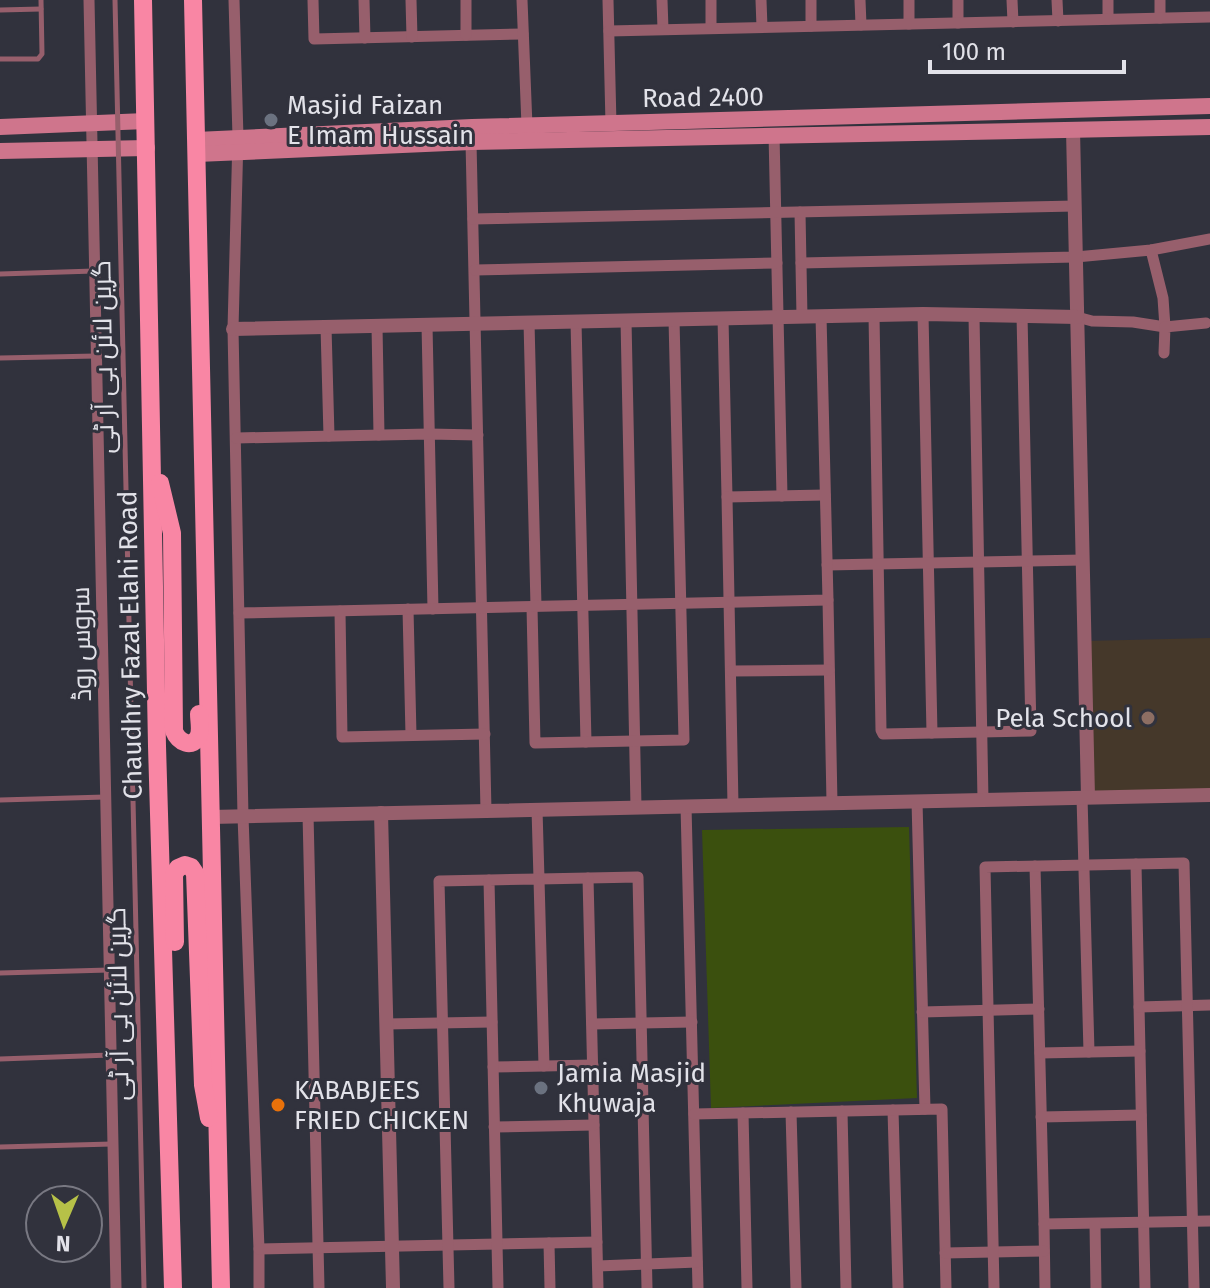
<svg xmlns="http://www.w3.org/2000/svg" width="1210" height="1288" viewBox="0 0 1210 1288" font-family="'Fira Sans',Cairo,sans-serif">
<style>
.education{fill:#45382a}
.green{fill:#3b500e}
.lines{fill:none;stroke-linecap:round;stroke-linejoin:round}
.service{stroke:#975f6c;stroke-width:5}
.minor{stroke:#975f6c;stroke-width:11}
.tertiary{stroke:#975f6c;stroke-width:14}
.secondary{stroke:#cf758c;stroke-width:16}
.primary{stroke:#f986a4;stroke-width:18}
.service-bridge{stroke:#975f6c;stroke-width:5}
.worship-dot{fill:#6b7280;stroke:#31323d;stroke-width:3}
.education-dot{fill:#8d6e63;stroke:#31323d;stroke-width:3}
.food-dot{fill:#e8710a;stroke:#31323d;stroke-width:3}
.labels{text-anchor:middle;stroke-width:6;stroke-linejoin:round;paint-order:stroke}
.street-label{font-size:26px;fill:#e2e2e9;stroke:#31323d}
.poi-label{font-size:26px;fill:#e2e2e9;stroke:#31323d;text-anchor:start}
</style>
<rect width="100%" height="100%" fill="#31323d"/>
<polygon class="education" points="1210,638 1210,795 1088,797 1085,641"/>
<polygon class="green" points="909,827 917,1098 711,1108 702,830"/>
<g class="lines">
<g class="service">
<polyline points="0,10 41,9"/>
<polyline points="0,59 38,59 42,54 41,0"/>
<polyline points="0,274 94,271"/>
<polyline points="0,358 96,356"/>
<polyline points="0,800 105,797"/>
<polyline points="0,973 109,970"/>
<polyline points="0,1059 110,1055"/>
<polyline points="0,1147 112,1144"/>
</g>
<g class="minor">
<polyline points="89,0 116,1288"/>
<polyline points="234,0 238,137 233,329 243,816 259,1249 259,1288"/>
<polyline points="313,0 314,39 523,34"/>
<polyline points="364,0 365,38"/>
<polyline points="411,0 412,37"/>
<polyline points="466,0 466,35"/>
<polyline points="522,0 527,126"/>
<polyline points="608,0 611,124"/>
<polyline points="662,0 663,29"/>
<polyline points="711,0 711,28"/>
<polyline points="761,0 762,27"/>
<polyline points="811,0 811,26"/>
<polyline points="860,0 861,25"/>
<polyline points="909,0 909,24"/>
<polyline points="958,0 958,23"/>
<polyline points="1012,0 1013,22"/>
<polyline points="1057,0 1058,21"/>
<polyline points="1108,0 1108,19"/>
<polyline points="1160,0 1160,18"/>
<polyline points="609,31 1210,17"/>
<polyline points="774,134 782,496"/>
<polyline points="471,142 486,811"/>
<polyline points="800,212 802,317"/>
<polyline points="473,219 1075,206"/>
<polyline points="801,263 1076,257 1151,250 1210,239"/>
<polyline points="475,270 777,263"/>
<polyline points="923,314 932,733"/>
<polyline points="874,315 881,730 883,734 1031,731 1022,315"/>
<polyline points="974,316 983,800"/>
<polyline points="1077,317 1092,321 1133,322 1165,327 1163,298 1151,250"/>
<polyline points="723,318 727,497 825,495"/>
<polyline points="626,320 636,807"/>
<polyline points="529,322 536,606"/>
<polyline points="576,322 586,742"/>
<polyline points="427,325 433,609"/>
<polyline points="377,326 379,435"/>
<polyline points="326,327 329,436"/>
<polyline points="1164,353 1165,327 1206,323"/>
<polyline points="236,438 429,434 478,435"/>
<polyline points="727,497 733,805"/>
<polyline points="827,565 1083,560"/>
<polyline points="828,600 832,803"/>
<polyline points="532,607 535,743 684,740 674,319"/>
<polyline points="408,609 411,735"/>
<polyline points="340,611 342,737 485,734"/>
<polyline points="239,613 828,600 821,316"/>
<polyline points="731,671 829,670"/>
<polyline points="1082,797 1089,1052"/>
<polyline points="917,801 925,1109"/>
<polyline points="686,806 698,1288"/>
<polyline points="537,809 539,879 638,877 647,1288"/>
<polyline points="308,814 319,1288"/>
<polyline points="1136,864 1145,1288"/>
<polyline points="1035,866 1044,1224 1210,1221"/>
<polyline points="588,878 598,1288"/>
<polyline points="1139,1007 1210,1005"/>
<polyline points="922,1012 1039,1009"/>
<polyline points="386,1024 492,1022"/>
<polyline points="592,1024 692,1022"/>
<polyline points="1040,1053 1140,1051"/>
<polyline points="493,1067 593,1065"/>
<polyline points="893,1110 898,1288"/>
<polyline points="842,1111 846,1288"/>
<polyline points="791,1112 796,1288"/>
<polyline points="743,1113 747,1288"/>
<polyline points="694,1114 942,1109 946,1288"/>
<polyline points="1041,1117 1141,1115"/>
<polyline points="494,1127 594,1125"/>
<polyline points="1044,1224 1045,1288"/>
<polyline points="1095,1224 1096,1288"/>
<polyline points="549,1243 550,1288"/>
<polyline points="259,1249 597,1242"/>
<polyline points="945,1253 1044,1251"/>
<polyline points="598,1266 697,1262"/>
<polyline points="449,1288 439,881 489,880"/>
<polyline points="498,1288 489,880 539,879 544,1066"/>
<polyline points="994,1288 985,867 1184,863 1194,1288"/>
</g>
<g class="tertiary">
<polyline points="1073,130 1088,797"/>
<polyline points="233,329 923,314 1077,317"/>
<polyline points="381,813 393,1288"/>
<polyline points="211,817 1210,795"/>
</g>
<g class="secondary">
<polyline points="0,127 146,121"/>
<polyline points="196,140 472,127 1210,106"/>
<polyline points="0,151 147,148"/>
<polyline points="197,154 471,142 1210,127"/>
</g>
<g class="primary">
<polyline points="143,0 157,746 173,1288"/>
<polyline points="193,0 221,1288"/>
<path d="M 160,483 L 172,533 L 174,731 C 178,742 193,750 199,735 C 201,729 199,720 199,714"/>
<polyline points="175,942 174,874 178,868 185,865 191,867 195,873 203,1085 209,1118"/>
</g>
<polyline class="service-bridge" points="115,0 144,1288"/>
</g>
<g class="worship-dot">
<circle cx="271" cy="120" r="8"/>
<circle cx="541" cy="1088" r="8"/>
</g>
<circle class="education-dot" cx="1148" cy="718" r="8"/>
<circle class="food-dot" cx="278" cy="1105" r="8"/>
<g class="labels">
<g class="street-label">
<text transform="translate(703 97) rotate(-1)" y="9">Road 2400</text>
<text transform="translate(103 357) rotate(-91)" y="9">گرین لائن بی آر ٹی</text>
<text transform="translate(81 644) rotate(-91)" y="9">سروس روڈ</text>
<text transform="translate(130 645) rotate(-91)" y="9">Chaudhry Fazal Elahi Road</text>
<text transform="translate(118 1004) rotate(-91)" y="9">گرین لائن بی آر ٹی</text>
</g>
<g class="poi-label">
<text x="287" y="114">Masjid Faizan<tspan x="287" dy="30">E Imam Hussain</tspan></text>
<text x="1132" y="727" text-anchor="end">Pela School</text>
<text x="557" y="1082">Jamia Masjid<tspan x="557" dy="30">Khuwaja</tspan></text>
<text x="294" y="1099">KABABJEES<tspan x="294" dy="30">FRIED CHICKEN</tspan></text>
</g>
</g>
<g transform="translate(64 1224) rotate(182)"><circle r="38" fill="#31323d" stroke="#787882" stroke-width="2"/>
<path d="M0-6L14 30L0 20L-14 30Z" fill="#b6c148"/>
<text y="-12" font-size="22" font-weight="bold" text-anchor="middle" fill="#e2e2e9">N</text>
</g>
<path d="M930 60v12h194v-12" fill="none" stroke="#e2e2e9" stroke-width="4"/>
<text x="942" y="60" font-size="24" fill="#e2e2e9" stroke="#31323d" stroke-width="6" paint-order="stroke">100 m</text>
</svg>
